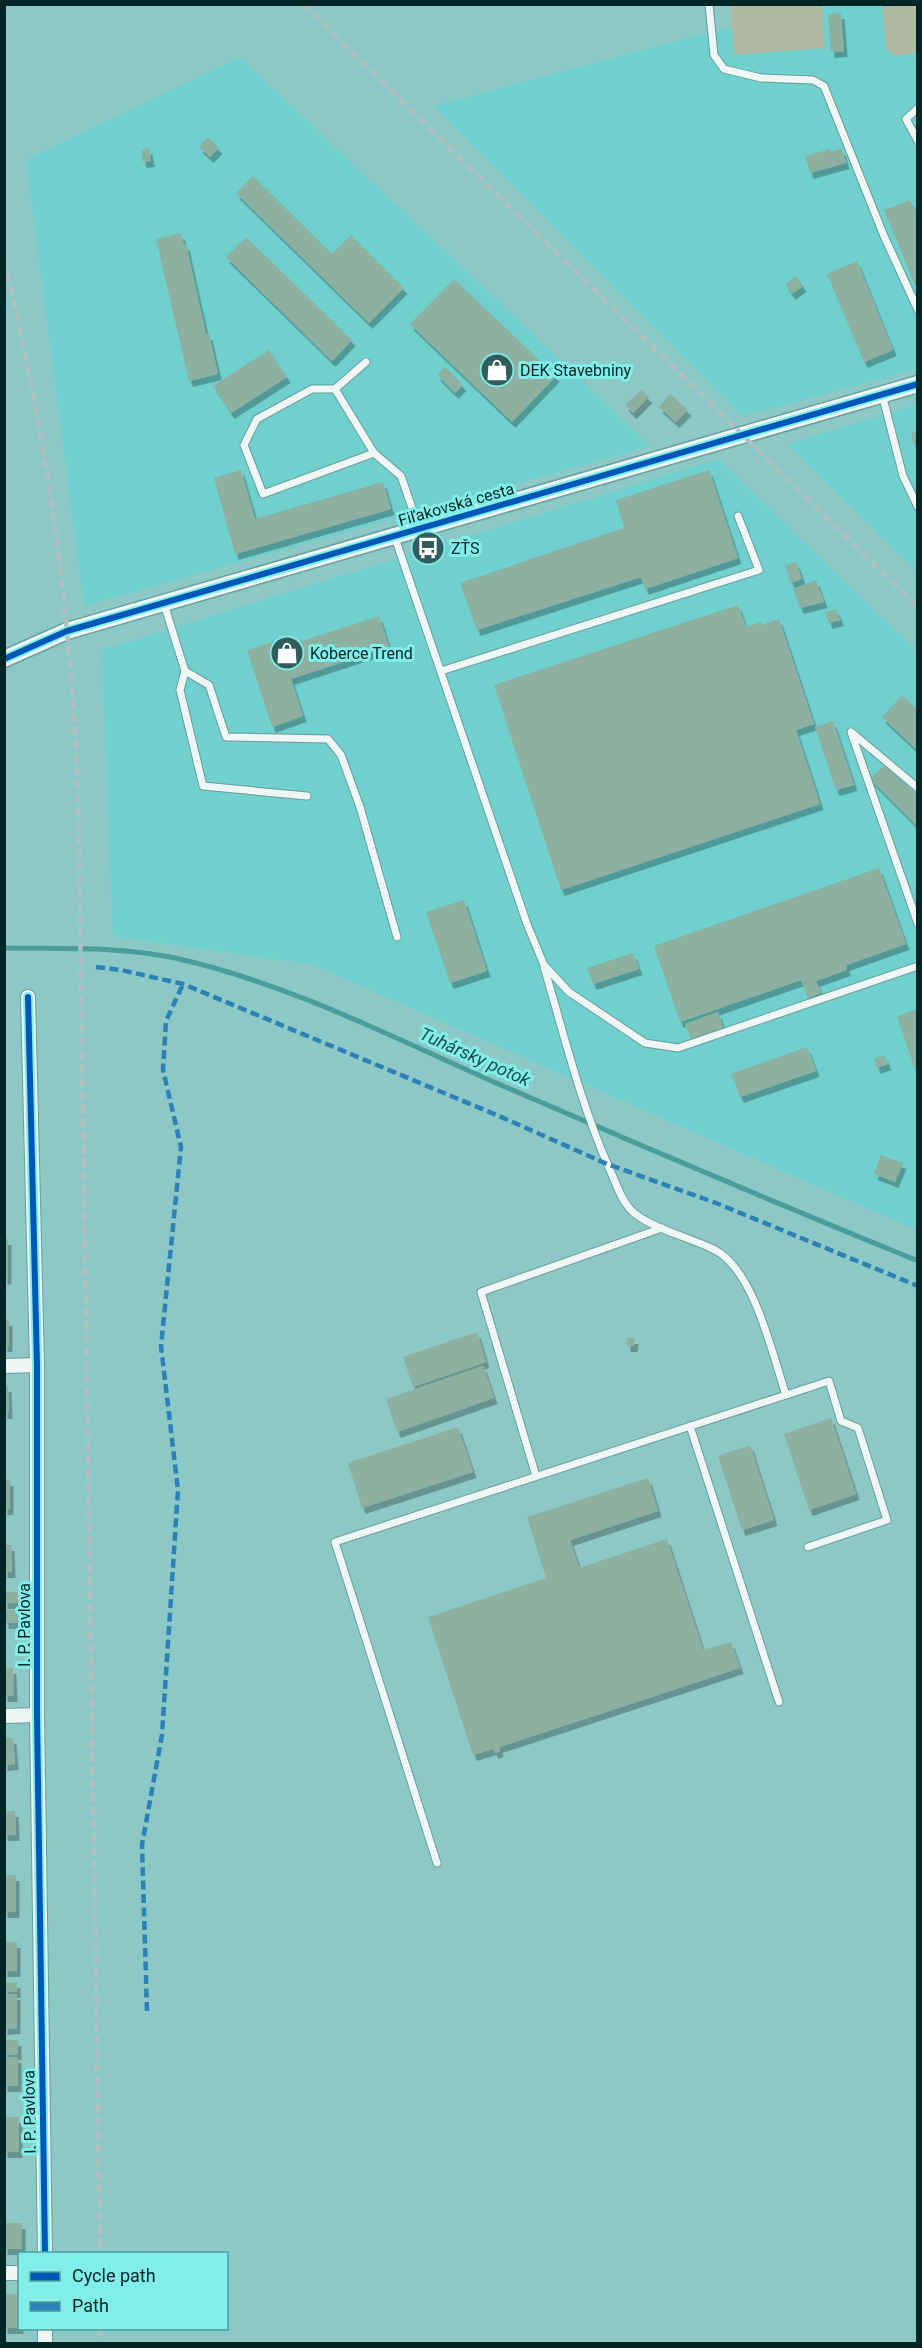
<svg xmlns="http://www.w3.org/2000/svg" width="922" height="2348" viewBox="0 0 922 2348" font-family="Roboto,sans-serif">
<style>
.built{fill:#6fd0cd}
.green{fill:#afb8a1}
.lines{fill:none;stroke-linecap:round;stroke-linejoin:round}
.stream{stroke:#499d9b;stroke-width:5}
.building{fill:#8db0a1;filter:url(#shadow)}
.service-casing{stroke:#6a9d9b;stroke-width:9}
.minor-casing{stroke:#6a9d9b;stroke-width:16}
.tertiary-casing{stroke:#6a9d9b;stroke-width:19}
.service{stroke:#eef7f6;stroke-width:7}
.minor{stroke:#eef7f6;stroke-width:14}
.tertiary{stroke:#eef7f6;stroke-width:16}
.rail{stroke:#afc0c0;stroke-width:4.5;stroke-dasharray:9 4.5;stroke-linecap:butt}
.quiet{stroke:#2c81b6;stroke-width:4.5;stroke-dasharray:9 4.5;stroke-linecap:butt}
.cycleway-casing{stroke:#81eee9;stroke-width:10}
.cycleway{stroke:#0057b8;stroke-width:6}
.labels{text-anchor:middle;stroke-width:6;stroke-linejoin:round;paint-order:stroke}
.poi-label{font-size:16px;fill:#002524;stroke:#81eee9;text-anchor:start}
.street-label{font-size:16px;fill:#002524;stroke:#81eee9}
.water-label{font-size:18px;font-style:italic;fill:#1a4f4d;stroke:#81eee9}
</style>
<defs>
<filter id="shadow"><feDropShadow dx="3.5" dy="6" stdDeviation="0" flood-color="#0004"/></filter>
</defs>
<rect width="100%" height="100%" fill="#8cc8c6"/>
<g class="built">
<polygon points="813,5 917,5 917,369 742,416 434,106"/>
<polygon points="240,57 651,446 84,606 26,160"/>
<polygon points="917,405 917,571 787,444"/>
<polygon points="718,459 917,651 917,1230 311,964 113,936 102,650"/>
</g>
<g class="green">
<polygon points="730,5 822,5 825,48 734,55"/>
<polygon points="882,5 917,5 917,53 894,56 886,48"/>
</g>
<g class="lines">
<path class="stream" d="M 4,948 C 61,949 119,946 175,958 C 287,983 390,1036 494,1082 C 634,1143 776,1203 918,1261"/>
</g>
<g class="building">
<polygon points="841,13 844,51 831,52 828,14"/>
<polygon points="208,137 219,148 210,157 199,147"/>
<polygon points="149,148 151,161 143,162 141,150"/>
<polygon points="830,149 831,152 842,149 846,163 810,173 805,156"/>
<polygon points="253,176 332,254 351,235 404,288 369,323 236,193"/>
<polygon points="910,200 918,218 917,290 884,210"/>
<polygon points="181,233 184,245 186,244 206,334 209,334 218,374 189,381 156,239"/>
<polygon points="246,237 352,340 332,361 226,257"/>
<polygon points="857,261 893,350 864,362 827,274"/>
<polygon points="796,276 803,286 792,294 785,284"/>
<polygon points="454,279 556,376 512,422 410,324"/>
<polygon points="269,350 287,377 231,413 213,386"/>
<polygon points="445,367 463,385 455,393 437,375"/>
<polygon points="641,390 649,397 633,413 625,405"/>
<polygon points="670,394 688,410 676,422 659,407"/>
<polygon points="918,430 918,453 917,453 911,433"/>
<polygon points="241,470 255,519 383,482 391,509 235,554 214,478"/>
<polygon points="709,470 738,558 645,589 641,577 477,630 460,583 624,528 616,500"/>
<polygon points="796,562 802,579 791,583 785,566"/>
<polygon points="816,580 824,602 800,608 793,589"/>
<polygon points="738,605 746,627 761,622 762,625 779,619 814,724 796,730 820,804 561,890 494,685"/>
<polygon points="836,609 840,620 829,623 825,612"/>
<polygon points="379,616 389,647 291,679 303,716 272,727 247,650 279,640 281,648"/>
<polygon points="902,695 918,710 918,751 882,717"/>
<polygon points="833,721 854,785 836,790 815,727"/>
<polygon points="886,764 918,796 918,827 870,779"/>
<polygon points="879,868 906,944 846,965 847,970 816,981 821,993 808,998 801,980 680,1022 654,946"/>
<polygon points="464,900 487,971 450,983 426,912"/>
<polygon points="633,953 639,969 593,984 587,968"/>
<polygon points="918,1009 918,1075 917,1075 897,1016"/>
<polygon points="718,1012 723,1028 691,1039 685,1024"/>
<polygon points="807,1047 816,1071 740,1097 731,1074"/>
<polygon points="884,1055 888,1064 877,1068 874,1059"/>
<polygon points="881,1155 903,1163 895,1182 874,1174"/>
<polygon points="4,1239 8,1239 8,1278 4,1279"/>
<rect x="4" y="1320" width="5" height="26"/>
<polygon points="477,1332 486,1362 413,1387 403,1357"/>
<polygon points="627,1338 635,1338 634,1346 627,1346"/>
<polygon points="483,1366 494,1398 397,1432 386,1399"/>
<polygon points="4,1386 8,1386 9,1413 4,1413"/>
<polygon points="831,1418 856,1494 809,1510 784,1434"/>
<polygon points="458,1427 473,1472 362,1508 348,1463"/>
<polygon points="750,1445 774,1520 742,1530 718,1456"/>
<polygon points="648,1478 658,1511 570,1540 579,1568 667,1539 703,1650 731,1642 740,1668 499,1747 500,1751 495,1753 493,1749 473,1755 428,1617 546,1578 527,1517"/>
<rect x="4" y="1480" width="6" height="29"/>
<polygon points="4,1545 11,1545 12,1572 4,1572"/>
<rect x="4" y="1592" width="14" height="11"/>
<polygon points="5,1610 17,1610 18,1623 5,1623"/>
<polygon points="4,1668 13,1668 14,1696 4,1696"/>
<polygon points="4,1738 13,1738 15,1764 4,1765"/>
<polygon points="4,1811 15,1811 16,1835 4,1835"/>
<rect x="4" y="1875" width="12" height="37"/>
<rect x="4" y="1942" width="13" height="29"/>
<polygon points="17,1982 17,1992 4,1992 4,1983"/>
<polygon points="4,1994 17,1994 17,2028 4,2029"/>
<polygon points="4,2040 18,2040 18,2054 4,2055"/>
<rect x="4" y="2057" width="14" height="29"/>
<rect x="4" y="2117" width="15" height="35"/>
<rect x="4" y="2223" width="18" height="26"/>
<rect x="4" y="2294" width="16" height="34"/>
</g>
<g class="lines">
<defs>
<g id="service">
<polyline points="709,4 714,55 724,69 761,78 813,80 824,86 884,236 918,310"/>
<polyline points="918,108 906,119 918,141"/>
<polyline points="366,362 335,389 312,389 257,419 244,445 263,494 374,453"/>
<polyline points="335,389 374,453 401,476 419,528"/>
<polyline points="882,394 903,476 918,507"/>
<polyline points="394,535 527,924 544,965 569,992 645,1043 678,1048 918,966"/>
<polyline points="164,604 185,671 209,685 226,737 328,739 341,755 360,807 397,937"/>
<polyline points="185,671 180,690 203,786 307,796"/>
<polyline points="441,671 759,570 738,516"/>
<polyline points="918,788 851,732 918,924"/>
<path d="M 544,967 C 564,1035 581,1105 610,1170 C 616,1183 621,1200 631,1210 C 647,1227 691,1238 713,1249 C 754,1268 772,1354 786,1395"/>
<polyline points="690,1426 779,1702"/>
<polyline points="536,1476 481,1292 662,1228"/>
<polyline points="437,1863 335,1542 829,1381 841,1421 858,1428 887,1520 808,1547"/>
</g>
<g id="minor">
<polyline points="28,997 37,1365 37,1715 45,2254"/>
<polyline points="4,1366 37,1365"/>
<polyline points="4,1716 37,1715"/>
<polyline points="4,2273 20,2273"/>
<polyline points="45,2328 45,2344"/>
</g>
<polyline id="tertiary" points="4,659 67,631 918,384"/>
</defs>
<use href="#service" class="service-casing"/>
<use href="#minor" class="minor-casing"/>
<use href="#tertiary" class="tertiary-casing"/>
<use href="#service" class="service"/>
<use href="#minor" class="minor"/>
<use href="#tertiary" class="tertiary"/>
<g class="rail">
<polyline points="303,4 918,607"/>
<path d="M 4,260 C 47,435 71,614 78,794 L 100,2254"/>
<polyline points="101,2328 101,2344"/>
</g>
<g class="quiet">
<polyline points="96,967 121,970 183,984 499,1116 607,1164 716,1203 918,1286"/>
<polyline points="147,2011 142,1845 162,1735 178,1490 161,1346 181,1147 163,1070 166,1021 183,984"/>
</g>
<defs>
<g id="cycleway">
<polyline points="4,659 67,631 918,384"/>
<polyline points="28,997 37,1365 37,1715 45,2254"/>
</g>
</defs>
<use href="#cycleway" class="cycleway-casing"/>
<use href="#cycleway" class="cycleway"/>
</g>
<defs>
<symbol id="shop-disc" viewBox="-11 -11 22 22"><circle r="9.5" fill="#315e5d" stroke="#81eee9"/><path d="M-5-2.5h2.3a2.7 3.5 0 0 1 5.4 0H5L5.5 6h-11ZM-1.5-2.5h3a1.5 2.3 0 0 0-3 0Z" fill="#fff"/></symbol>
<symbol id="bus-disc" viewBox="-11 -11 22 22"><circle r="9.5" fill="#315e5d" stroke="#81eee9"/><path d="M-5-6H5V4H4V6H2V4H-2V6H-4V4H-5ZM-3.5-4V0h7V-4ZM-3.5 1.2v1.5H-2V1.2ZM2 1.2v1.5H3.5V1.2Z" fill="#fff"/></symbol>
</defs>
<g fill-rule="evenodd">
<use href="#shop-disc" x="478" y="351" width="38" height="38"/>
<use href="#bus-disc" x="409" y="529" width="38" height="38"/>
<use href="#shop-disc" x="268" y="634" width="38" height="38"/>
</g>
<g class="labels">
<g class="poi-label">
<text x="520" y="376">DEK Stavebniny</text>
<text x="451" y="554">ZŤS</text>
<text x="310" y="659">Koberce Trend</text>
</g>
<g class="street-label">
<text transform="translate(456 504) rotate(-16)" y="6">Fiľakovská cesta</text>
<text transform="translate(24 1625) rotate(-90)" y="6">I. P. Pavlova</text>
<text transform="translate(29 2112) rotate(-91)" y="6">I. P. Pavlova</text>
</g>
<g class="water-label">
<text transform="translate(475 1057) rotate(24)" y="6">Tuhársky potok</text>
</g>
</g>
<rect width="922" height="2348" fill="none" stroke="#002524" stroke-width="12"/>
<rect x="18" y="2252" width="210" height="78" fill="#81eee9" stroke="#4d9e9a" stroke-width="1.5"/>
<rect x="30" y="2272" width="30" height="9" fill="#0057b8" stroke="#4d9e9a" stroke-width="1.5"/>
<text x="72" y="2282" font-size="18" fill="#002524">Cycle path</text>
<rect x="30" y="2302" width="30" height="9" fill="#2c81b6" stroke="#4d9e9a" stroke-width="1.5"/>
<text x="72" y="2312" font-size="18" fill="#002524">Path</text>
</svg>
